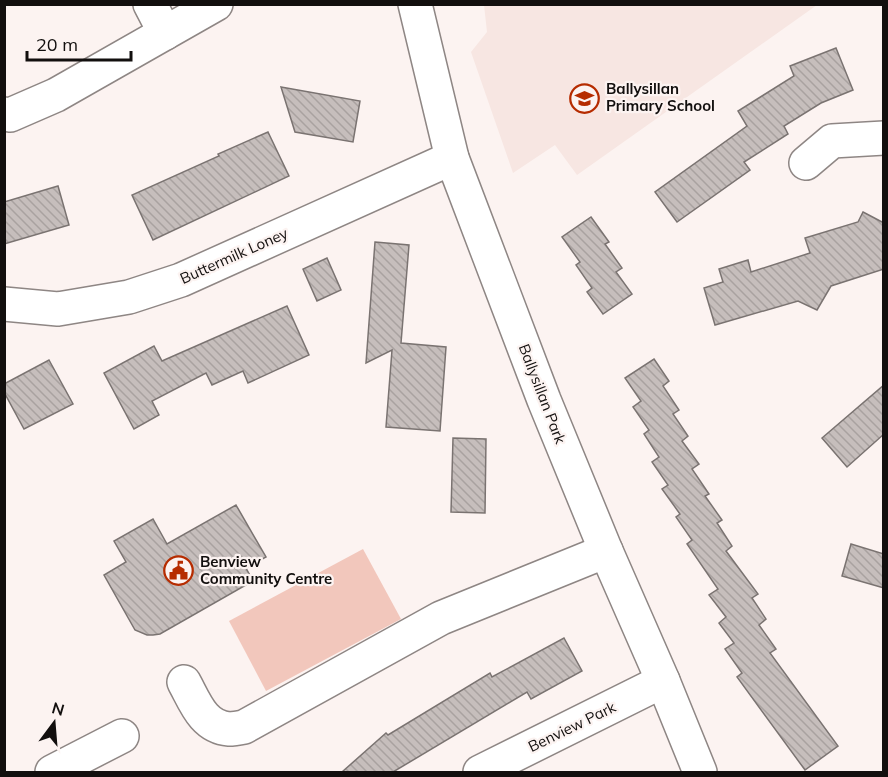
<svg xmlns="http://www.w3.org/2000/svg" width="888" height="777" viewBox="0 0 888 777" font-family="Mulish,sans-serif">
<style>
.built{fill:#f7e6e2}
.pitch{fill:#f2c7bc}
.building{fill:url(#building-back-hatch);stroke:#7a7371;stroke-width:1.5}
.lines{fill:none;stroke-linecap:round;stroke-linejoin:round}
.minor-casing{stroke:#8e8684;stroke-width:36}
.minor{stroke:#fff;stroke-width:33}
.labels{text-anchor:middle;stroke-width:4.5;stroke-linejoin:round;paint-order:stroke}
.poi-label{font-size:15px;font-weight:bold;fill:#120f0e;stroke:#fcf3f1;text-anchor:start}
.street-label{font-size:15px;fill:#120f0e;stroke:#fcf3f1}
</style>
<defs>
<pattern id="building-back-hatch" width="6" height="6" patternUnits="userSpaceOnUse" patternTransform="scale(1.5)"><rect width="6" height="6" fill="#c6bebc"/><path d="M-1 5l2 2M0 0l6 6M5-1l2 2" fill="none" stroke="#a9a2a0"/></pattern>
</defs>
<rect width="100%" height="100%" fill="#fcf3f1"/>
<polygon class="built" points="484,5 484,4 817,5 577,175 555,145 513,173 471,52 487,32"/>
<polygon class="pitch" points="363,549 401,619 266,691 229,621"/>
<g class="building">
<polygon points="836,48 853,90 821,103 784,126 788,134 744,162 750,170 677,222 655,192 747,126 738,111 794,76 790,66"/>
<polygon points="281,87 360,101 353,142 295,132"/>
<polygon points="268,132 289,176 153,240 132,195 219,156 218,154"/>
<polygon points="58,186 69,225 4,244 4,202"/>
<polygon points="863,212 884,223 884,269 831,286 817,310 798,301 715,325 704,288 723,282 719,269 748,260 751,272 810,253 805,238 858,222"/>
<polygon points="591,217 609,242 605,244 622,268 616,272 632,294 603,314 587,292 592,288 576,265 580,262 562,237"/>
<polygon points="375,242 409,245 401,343 446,347 440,431 386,427 392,350 366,363"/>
<polygon points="327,258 341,290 317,301 303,269"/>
<polygon points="287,306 309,355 248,383 243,371 212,385 206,373 152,401 159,415 134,429 104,373 154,346 162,361"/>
<polygon points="654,359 669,381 663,386 679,410 673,414 688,436 682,441 699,464 692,469 709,494 705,496 722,520 717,523 732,546 726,551 758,594 752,598 766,619 759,625 776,649 770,653 838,746 805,770 737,677 742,673 725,649 734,643 719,623 726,617 709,595 718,589 687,544 692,540 676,517 680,514 662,489 668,485 652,462 659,457 644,434 649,430 633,407 641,401 625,378"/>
<polygon points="49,360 73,404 24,429 4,392 4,384"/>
<polygon points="884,385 884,434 847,467 822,438"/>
<polygon points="453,438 486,439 485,513 451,512"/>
<polygon points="236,505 266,557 246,568 253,581 160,634 153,635 147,635 135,630 104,575 126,562 114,541 153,519 167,544"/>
<polygon points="851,544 884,554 884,588 842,576"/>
<polygon points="564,638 582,671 531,699 527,692 393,772 342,772 386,733 388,735 490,673 492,677"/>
</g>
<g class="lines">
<defs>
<g id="minor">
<polyline points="150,4 165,33"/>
<polyline points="415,4 452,158 544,400 606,551 663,681 700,772"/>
<polyline points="4,114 10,115 56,95 216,4"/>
<polyline points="806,163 832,141 884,138"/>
<polyline points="4,304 58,309 129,297 181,280 452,158"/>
<path d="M 184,682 C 195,702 203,727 229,729 C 234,729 239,728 244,727 L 441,618 L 606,551"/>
<polyline points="52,772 122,736"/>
<polyline points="480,772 663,681"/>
</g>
</defs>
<use href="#minor" class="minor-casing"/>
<use href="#minor" class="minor"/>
</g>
<defs>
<symbol id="school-ring" viewBox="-11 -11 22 22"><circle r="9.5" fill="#fcf3f1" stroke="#b62c00" stroke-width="1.5"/><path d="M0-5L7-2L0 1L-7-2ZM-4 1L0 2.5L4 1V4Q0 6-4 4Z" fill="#b62c00"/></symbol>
<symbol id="civic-ring" viewBox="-11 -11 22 22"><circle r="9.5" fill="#fcf3f1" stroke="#b62c00" stroke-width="1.5"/><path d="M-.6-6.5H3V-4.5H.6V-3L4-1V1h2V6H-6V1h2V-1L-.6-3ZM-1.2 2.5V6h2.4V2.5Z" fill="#b62c00"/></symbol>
</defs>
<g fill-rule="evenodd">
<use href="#school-ring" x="568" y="82" width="33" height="33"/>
<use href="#civic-ring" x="162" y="554" width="33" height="33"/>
</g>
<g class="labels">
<g class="poi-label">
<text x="606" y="94">Ballysillan<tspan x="606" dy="17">Primary School</tspan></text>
<text x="200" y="567">Benview<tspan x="200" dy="17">Community Centre</tspan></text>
</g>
<g class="street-label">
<text transform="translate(234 256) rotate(-24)" y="5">Buttermilk Loney</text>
<text transform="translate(542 394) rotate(69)" y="5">Ballysillan Park</text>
<text transform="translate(572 727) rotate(-26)" y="5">Benview Park</text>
</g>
</g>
<rect width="888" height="777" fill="none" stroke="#120f0e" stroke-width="12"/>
<g transform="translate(54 723) rotate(16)" stroke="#fcf3f1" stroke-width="4.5" paint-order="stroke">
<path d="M0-4.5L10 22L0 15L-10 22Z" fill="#120f0e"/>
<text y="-9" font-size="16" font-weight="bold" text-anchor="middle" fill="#120f0e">N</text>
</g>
<path d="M27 51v9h104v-9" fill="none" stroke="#120f0e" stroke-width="3"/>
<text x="36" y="51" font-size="18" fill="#120f0e" stroke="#fcf3f1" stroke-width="4.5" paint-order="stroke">20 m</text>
</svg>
